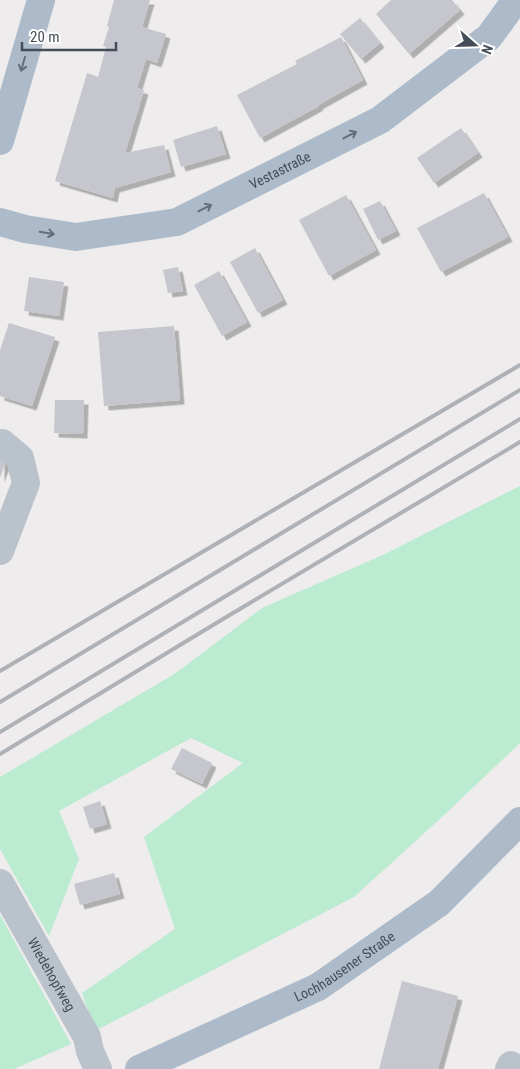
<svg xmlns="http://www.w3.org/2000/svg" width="520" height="1069" viewBox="0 0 520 1069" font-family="'Roboto Condensed',sans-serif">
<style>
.green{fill:#bbebd0}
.building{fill:#c6c7ce;filter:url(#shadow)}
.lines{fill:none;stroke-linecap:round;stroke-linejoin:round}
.minor{stroke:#bac2cb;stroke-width:28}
.major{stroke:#acbaca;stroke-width:28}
.rail{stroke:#aeb1b6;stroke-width:4}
.oneway{stroke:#646e7a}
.labels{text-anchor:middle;stroke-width:4.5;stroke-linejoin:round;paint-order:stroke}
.street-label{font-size:14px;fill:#454e58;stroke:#fff}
</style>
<defs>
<filter id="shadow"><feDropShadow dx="4.5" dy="4.5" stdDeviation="0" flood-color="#0004"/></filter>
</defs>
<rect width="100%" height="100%" fill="#eeecec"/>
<g class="green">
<polygon points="520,486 520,743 442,817 354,897 95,1031 82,993 175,929 144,837 243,763 191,738 59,811 79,859 49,936 0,849 0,777 176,673 262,608 385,554"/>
<polygon points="0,915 71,1044 14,1069 0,1069"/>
</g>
<g class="building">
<polygon points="114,0 150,0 142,27 166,34 157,63 146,59 137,88 144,90 125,153 164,145 171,172 115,188 113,198 55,181 87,73 98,77 106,47 103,46 109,27 107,26"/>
<polygon points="391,0 452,0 460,10 409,54 376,14"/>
<polygon points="360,18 380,43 361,59 340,34"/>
<polygon points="341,37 363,80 318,105 319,106 260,138 237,95 297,64 295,61"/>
<polygon points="217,126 226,154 181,167 173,140"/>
<polygon points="461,128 478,153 434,183 417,158"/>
<polygon points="484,193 508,237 441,272 417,228"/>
<polygon points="346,195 376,250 329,276 299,220"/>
<polygon points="380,201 396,231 378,240 363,209"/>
<polygon points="255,248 283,300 258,313 230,262"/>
<polygon points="178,267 183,291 168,293 163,270"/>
<polygon points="219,271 247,322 222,336 194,285"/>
<polygon points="29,277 64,282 59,316 24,311"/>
<polygon points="9,323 55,337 32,406 0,396 0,350"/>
<polygon points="174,326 180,400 104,406 98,332"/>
<polygon points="55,400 84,400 83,434 54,433"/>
<polygon points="0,459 6,461 0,478"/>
<polygon points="182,748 212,763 202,784 171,769"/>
<polygon points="100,801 107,824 90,829 83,807"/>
<polygon points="114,873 120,894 80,905 74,884"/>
<polygon points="402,981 458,996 438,1069 379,1069"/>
</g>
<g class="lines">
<g class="minor">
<polyline points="0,443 2,443 20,458 26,483 0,551"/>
<path id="s1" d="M 0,883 L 87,1037 L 90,1051 L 98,1069"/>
<polyline points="509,1069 511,1065"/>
</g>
<g class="major">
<polyline points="0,141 41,0"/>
<path id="s2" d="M 0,222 L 25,229 L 76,237 L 177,222 L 380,120 L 489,37 L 516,0"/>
<path id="s3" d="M 139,1069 L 318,987 L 439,903 L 520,821"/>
</g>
<g class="rail">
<polyline points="0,671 520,365"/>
<polyline points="0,702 520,390"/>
<polyline points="0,732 520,419"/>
<polyline points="0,754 223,619 520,442"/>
</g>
</g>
<defs><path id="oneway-shaft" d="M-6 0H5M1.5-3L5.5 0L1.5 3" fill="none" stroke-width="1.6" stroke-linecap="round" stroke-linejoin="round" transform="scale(1.25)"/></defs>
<g class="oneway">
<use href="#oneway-shaft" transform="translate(23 64) rotate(106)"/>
<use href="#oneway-shaft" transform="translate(350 135) rotate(-27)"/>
<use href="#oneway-shaft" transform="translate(205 208) rotate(-27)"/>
<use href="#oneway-shaft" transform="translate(47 233) rotate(9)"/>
</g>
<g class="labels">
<g class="street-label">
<text dy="5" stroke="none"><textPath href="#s2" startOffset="295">Vestastraße</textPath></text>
<text dy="5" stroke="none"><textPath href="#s3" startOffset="230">Lochhausener Straße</textPath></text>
<text dy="5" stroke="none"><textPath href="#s1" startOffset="105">Wiedehopfweg</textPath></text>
</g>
</g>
<g transform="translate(475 45) rotate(110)" stroke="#ffffff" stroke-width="4" paint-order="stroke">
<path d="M0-4L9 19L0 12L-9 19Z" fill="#454e58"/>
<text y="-8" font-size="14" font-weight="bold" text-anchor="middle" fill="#454e58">N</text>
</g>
<path d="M22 42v8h94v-8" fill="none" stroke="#454e58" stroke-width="2.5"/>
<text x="30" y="42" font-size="15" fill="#454e58" stroke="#ffffff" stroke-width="4" paint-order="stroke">20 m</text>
</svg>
